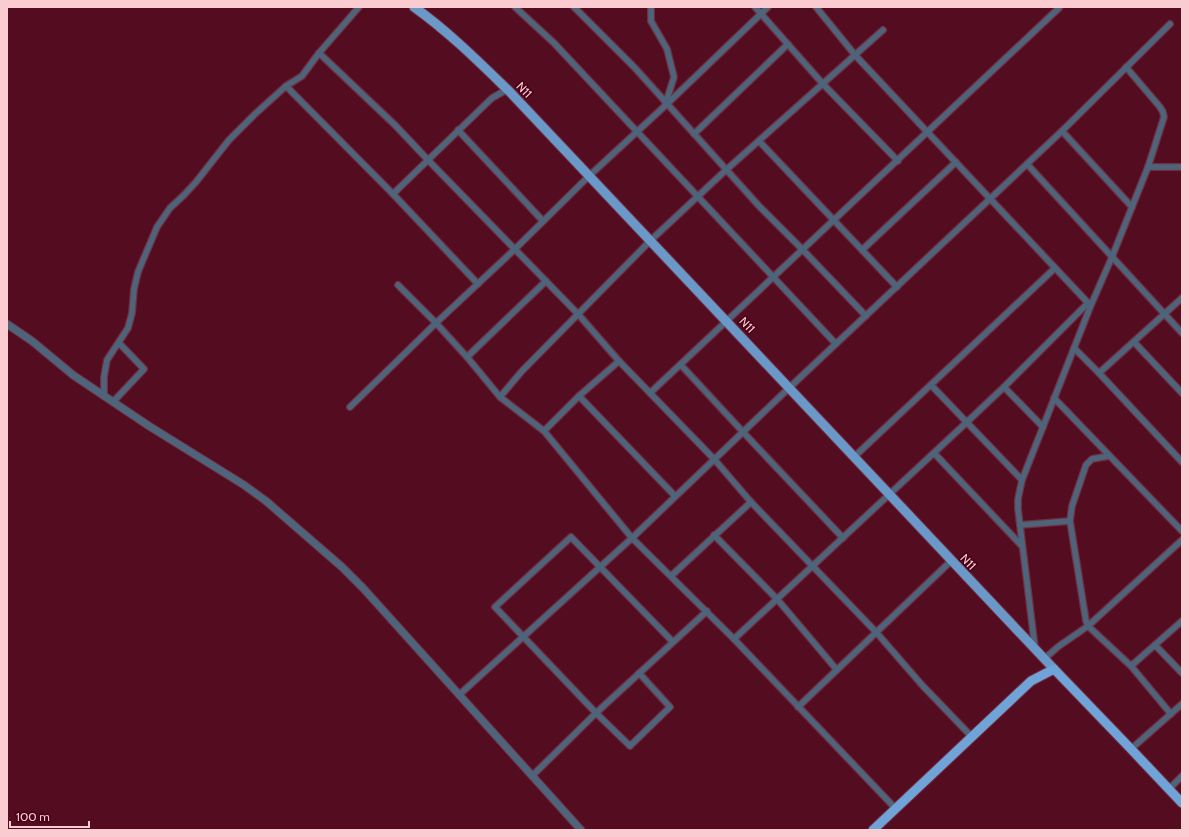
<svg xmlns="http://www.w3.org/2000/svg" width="1189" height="837" viewBox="0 0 1189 837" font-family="Cabin,sans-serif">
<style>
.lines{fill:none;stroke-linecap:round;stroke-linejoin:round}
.minor-casing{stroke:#722f41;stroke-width:8}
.tertiary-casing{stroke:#722f41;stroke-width:9}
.primary-casing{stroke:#722f41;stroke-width:11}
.trunk-casing{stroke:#722f41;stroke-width:11}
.minor{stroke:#4d647b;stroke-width:5.5}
.tertiary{stroke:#4d647b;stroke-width:7}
.primary{stroke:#6a99c9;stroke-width:9}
.trunk{stroke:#70a4d8;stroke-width:9}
.labels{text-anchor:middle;stroke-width:3;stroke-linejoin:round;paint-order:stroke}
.street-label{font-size:12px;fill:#faccd2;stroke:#480017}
</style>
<rect width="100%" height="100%" fill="#540c21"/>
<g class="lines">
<defs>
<g id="minor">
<polyline points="515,7 554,43 836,344"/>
<polyline points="574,7 635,68 759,206 803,250 866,316"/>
<polyline points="651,7 651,21 667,49 674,77 668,96 665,102"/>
<polyline points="755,7 823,84 898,161"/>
<polyline points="816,7 855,55 1090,305"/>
<polyline points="319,53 395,125 428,160 492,98 508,89"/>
<polyline points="286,86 393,194 478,284"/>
<polyline points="458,130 543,221"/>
<polyline points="1062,131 1132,207"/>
<polyline points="694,134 788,44"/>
<polyline points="759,141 897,287"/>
<polyline points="1027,164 1182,333"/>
<polyline points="1148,167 1182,167"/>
<polyline points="393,194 428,160 578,314 619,361 714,459 751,502 876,632 922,685 972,737"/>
<polyline points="862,250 956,162"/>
<polyline points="398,285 436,323 467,357 500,397 544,431 632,538 734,639 896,809"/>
<polyline points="1134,342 1182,393"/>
<polyline points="1074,348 1099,373 1182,462"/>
<polyline points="467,357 546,281"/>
<polyline points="681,365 743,432 843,538"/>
<polyline points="1099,373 1182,298"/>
<polyline points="931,385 1022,480"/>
<polyline points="1004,387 1043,427"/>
<polyline points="650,393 1059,8 1058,7"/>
<polyline points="104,396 104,377 107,360 128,328 132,313 134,289 138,272 157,227 170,208 184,195 196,182 229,140 255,114 286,86 302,76 319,53 359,7"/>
<polyline points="579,396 675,496"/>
<polyline points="500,397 522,371 650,241 726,170 883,30"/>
<polyline points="1054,398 1182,531"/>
<polyline points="113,402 144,369 119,343"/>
<polyline points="350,407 436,323 515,249 589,176 667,104 768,7"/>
<polyline points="544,431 579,396 619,361"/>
<polyline points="934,453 1021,545"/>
<polyline points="1109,456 1092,459 1086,465 1072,506 1070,521 1086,621 1088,626 1131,666 1171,714"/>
<polyline points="854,457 1055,268"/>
<polyline points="1020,525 1070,521"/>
<polyline points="714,535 777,599 837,670"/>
<polyline points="671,576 751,502"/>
<polyline points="734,639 967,422 1004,387 1088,303"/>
<polyline points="1155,645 1182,673"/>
<polyline points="1035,648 1018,509 1018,499 1022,480 1091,305 1112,257 1148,167 1164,117 1163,112 1160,107 1126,67"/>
<polyline points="1044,659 1059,646 1088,626 1182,540"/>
<polyline points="1131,666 1182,621"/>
<polyline points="639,673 670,707 630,746 596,713 495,607 571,537 673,642"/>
<polyline points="459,695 632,538 789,388 1062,131 1170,24"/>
<polyline points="798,707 951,561"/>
<polyline points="1131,749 1182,704"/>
<polyline points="532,776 596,713 707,611"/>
<polyline points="1169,789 1182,776"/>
</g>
<polyline id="tertiary" points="7,324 32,341 73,375 149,426 244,485 266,501 342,567 363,588 581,830"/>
<path id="primary" d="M 414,7 C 449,32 479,62 510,92 L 1054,669"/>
<polyline id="trunk" points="873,830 1031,681 1054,669 1131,749 1182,803"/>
</defs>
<use href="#minor" class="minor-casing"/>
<use href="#tertiary" class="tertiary-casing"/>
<use href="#primary" class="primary-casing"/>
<use href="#trunk" class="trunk-casing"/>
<use href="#minor" class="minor"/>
<use href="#tertiary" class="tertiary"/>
<use href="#primary" class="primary"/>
<use href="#trunk" class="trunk"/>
</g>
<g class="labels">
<g class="street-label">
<text transform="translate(524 90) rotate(46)" y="4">N11</text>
<text transform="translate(747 325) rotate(47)" y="4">N11</text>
<text transform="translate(968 562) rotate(47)" y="4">N11</text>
</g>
</g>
<rect width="1189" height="837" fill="none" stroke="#faccd2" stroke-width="16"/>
<path d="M10 821v6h79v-6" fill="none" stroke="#faccd2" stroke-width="2"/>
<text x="16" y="821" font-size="12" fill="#faccd2" stroke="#480017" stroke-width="3" paint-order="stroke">100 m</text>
</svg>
